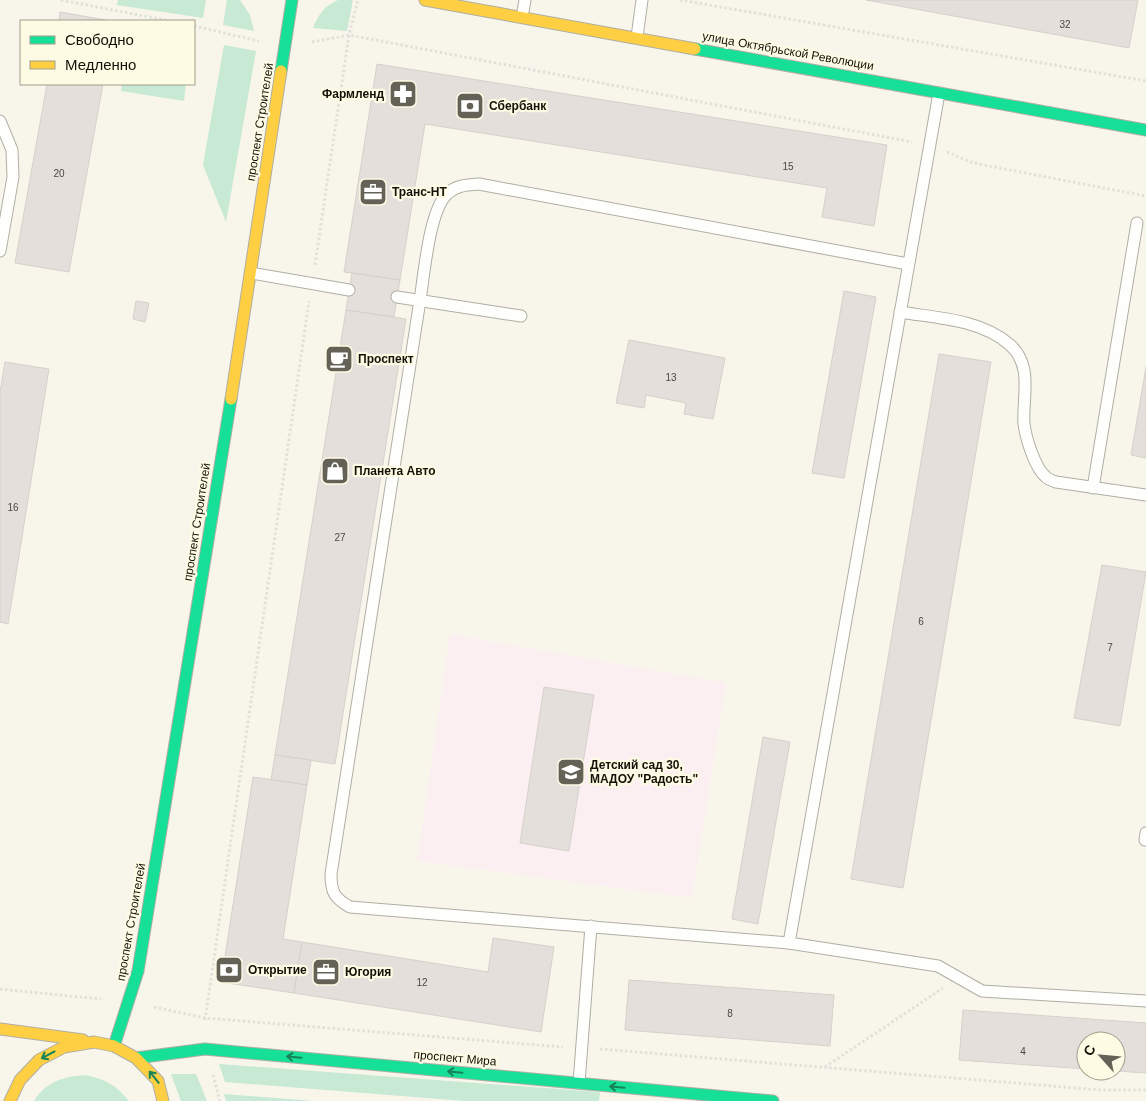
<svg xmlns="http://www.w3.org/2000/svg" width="1146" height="1101" viewBox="0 0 1146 1101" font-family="Helvetica,sans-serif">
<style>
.education{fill:#fceff1}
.green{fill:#c8e9d3}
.building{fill:#e5dfdb;stroke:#d6d0cc}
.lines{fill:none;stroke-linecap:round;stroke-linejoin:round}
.lane-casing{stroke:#b0aea4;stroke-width:13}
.fast-casing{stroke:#b0aea4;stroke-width:13}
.slow-casing{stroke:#b0aea4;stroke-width:13}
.path{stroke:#e1e1dc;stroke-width:3;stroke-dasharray:2.5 2.5;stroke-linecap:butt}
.lane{stroke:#fefefc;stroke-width:11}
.fast{stroke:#16e098;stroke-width:11}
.slow{stroke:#ffcf43;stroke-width:11}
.oneway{stroke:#158357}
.labels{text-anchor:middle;stroke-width:4.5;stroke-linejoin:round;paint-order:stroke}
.number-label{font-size:10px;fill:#4c4840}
.street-label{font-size:12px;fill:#141208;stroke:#fefbe4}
.poi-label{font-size:12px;font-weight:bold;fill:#141208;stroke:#fefbe4;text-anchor:start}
</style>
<rect width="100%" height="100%" fill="#f8f6ea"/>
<polygon class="education" points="450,634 726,683 692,898 417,861"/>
<g class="green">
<polygon points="118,0 206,0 203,18 117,5"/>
<polygon points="227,0 240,0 250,15 254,31 223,25"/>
<path d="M 338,0 L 353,0 L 347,31 L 313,28 C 318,15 324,6 338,0 Z"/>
<polygon points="224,45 256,51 226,222 203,165"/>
<polygon points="122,84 186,84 184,101 121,91"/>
<polygon points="219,1064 600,1092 599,1101 464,1101 225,1082"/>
<polygon points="171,1074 196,1074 207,1101 181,1101"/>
<path d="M 86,1075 C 106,1080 115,1084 129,1101 L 34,1101 C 45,1082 65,1076 86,1075 Z"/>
<polygon points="224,1094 313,1101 226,1101"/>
</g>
<g class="building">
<polygon points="866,0 1138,0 1129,48"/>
<polygon points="60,12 111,21 59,21"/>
<polygon points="377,64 887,145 874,226 822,217 827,188 425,124 400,280 344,272"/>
<polygon points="47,84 103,84 69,272 15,263"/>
<polygon points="352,273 400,280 394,317 346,310"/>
<polygon points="844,291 876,297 844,478 812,473"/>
<polygon points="136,301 149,303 145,322 133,319"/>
<polygon points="346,310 406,319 335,764 275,755"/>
<polygon points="629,340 725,358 713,419 684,414 686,403 646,395 644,408 616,403"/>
<polygon points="939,354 991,362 903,888 851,879"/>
<polygon points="5,362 49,369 8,624 0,622 0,392"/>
<polygon points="1146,367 1146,458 1131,455"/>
<polygon points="1102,565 1146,572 1120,726 1074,718"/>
<polygon points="544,687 594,695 569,851 520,843"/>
<polygon points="763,737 790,742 758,924 732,919"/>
<polygon points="275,755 311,760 307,785 271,780"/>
<polygon points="253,777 307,785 283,939 302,942 294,993 221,982"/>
<polygon points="493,938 554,947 541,1032 294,993 302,942 488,972"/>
<polygon points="629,980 834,995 830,1046 625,1030"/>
<polygon points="963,1010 1146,1023 1146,1073 1116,1071 1116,1041 1086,1041 1086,1069 959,1060"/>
</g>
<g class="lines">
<defs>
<g id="lane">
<polyline points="522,17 525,0"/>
<polyline points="637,37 642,0"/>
<polyline points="0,121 12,150 13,177 0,251"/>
<path d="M 908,264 L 479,184 C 467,185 456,185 447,194 C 429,211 424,276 420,300 L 331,874 C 331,892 334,898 350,907 L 789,943 L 938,966 L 982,991 L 1146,1001"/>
<polyline points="251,273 349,290"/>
<polyline points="397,297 521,316"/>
<path d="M 900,312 C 936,318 980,319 1009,344 C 1034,365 1022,398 1024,424 C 1026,439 1035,468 1046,477 C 1048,479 1053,481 1056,482 L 1146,495"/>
<polyline points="1093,488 1137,223"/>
<polyline points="1145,840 1146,833"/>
<polyline points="789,943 939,93"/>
<polyline points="579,1083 591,926"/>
</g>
<g id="fast">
<polyline points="695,49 1146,130"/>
<polyline points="281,71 292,0"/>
<polyline points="114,1046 138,971 231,399"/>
<polyline points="136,1058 205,1049 773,1101"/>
</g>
<g id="slow">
<polyline points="425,0 695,49"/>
<polyline points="231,399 281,71"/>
<polyline points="0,1029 83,1040"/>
<polyline points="10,1101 20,1080 39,1060 64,1047 94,1042 114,1046 136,1058 158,1081 163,1101"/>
</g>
</defs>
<use href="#lane" class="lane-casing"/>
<use href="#fast" class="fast-casing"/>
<use href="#slow" class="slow-casing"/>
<g class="path">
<polyline points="61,0 170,21"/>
<polyline points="680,0 1146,81"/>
<polyline points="194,26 259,41"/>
<polyline points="312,42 349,35 912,142"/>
<polyline points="947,152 973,163 1146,196"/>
<polyline points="315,265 349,35 358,0"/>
<polyline points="0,989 101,999"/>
<polyline points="154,1007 205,1018 563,1047"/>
<polyline points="205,1020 309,301"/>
<polyline points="600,1049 1100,1090 1146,1090"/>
<polyline points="825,1067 943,988"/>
<polyline points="213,1075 220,1101"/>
</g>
<use href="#lane" class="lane"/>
<use href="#fast" class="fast"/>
<use href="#slow" class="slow"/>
</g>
<defs><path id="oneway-shaft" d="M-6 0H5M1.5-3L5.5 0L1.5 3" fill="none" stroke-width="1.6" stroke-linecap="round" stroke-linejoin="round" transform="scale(1.25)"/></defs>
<g class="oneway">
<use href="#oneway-shaft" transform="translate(48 1055) rotate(152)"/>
<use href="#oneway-shaft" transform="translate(294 1057) rotate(-175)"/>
<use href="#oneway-shaft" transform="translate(455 1072) rotate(-175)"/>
<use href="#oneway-shaft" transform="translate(154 1077) rotate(-129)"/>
<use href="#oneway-shaft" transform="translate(617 1087) rotate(-175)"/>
</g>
<defs>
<symbol id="pharmacy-square" viewBox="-11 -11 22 22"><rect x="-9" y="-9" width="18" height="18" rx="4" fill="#646257" stroke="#fefbe4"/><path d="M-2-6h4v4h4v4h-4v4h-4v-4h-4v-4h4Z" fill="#fff"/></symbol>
<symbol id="bank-square" viewBox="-11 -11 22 22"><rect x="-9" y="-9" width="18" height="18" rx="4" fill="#646257" stroke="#fefbe4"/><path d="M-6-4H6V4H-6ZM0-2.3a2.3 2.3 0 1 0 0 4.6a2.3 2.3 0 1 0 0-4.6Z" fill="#fff"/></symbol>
<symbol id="office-square" viewBox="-11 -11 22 22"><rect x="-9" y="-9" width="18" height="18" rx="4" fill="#646257" stroke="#fefbe4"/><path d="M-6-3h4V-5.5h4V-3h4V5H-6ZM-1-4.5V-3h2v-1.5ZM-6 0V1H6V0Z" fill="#fff"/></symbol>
<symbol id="cafe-square" viewBox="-11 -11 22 22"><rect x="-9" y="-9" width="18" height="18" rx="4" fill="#646257" stroke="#fefbe4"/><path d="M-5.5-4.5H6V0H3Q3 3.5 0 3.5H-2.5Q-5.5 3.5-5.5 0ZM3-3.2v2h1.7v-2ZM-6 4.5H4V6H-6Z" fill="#fff"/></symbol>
<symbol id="shop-square" viewBox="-11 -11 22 22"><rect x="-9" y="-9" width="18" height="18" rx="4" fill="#646257" stroke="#fefbe4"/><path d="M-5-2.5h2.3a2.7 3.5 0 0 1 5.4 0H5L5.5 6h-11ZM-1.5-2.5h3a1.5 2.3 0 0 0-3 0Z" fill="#fff"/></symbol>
<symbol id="school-square" viewBox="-11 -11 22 22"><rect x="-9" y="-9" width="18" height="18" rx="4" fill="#646257" stroke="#fefbe4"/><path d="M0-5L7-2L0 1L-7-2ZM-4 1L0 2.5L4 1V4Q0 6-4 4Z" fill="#fff"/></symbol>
</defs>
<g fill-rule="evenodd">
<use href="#pharmacy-square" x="387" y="78" width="32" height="32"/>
<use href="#bank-square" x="454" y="90" width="32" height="32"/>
<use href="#office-square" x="357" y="176" width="32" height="32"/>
<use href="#cafe-square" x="323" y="343" width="32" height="32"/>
<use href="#shop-square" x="319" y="455" width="32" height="32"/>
<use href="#school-square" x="555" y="756" width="32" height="32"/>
<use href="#bank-square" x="213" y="954" width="32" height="32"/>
<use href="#office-square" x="310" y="956" width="32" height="32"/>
</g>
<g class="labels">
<g class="number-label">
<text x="1065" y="28">32</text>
<text x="788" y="170">15</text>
<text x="59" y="177">20</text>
<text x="671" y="381">13</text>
<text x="13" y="511">16</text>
<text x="340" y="541">27</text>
<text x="921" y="625">6</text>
<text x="1110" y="651">7</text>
<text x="422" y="986">12</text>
<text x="730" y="1017">8</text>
<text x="1023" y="1055">4</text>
</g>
<g class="street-label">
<text transform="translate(788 51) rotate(10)" y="4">улица Октябрьской Революции</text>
<text transform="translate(260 122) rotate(-81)" y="4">проспект Строителей</text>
<text transform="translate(197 522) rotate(-81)" y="4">проспект Строителей</text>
<text transform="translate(131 922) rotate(-80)" y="4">проспект Строителей</text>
<text transform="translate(455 1058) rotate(5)" y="4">проспект Мира</text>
</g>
<g class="poi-label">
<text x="384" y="98" text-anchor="end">Фармленд</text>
<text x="489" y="110">Сбербанк</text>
<text x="392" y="196">Транс-НТ</text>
<text x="358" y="363">Проспект</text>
<text x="354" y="475">Планета Авто</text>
<text x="590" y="769">Детский сад 30,<tspan x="590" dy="14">МАДОУ "Радость"</tspan></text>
<text x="248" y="974">Открытие</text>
<text x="345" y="976">Югория</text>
</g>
</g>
<rect x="20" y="20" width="175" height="65" fill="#fefbe4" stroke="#a09e8c"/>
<rect x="30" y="36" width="25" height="8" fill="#16e098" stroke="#a09e8c"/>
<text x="65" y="45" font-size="15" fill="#141208">Свободно</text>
<rect x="30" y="61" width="25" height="8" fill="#ffcf43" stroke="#a09e8c"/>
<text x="65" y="70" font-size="15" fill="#141208">Медленно</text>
<g transform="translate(1101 1056) rotate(297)"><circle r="24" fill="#fefbe4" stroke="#a09e8c"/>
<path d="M0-4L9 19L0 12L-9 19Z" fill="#646257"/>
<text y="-8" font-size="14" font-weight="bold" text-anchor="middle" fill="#141208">С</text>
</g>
</svg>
